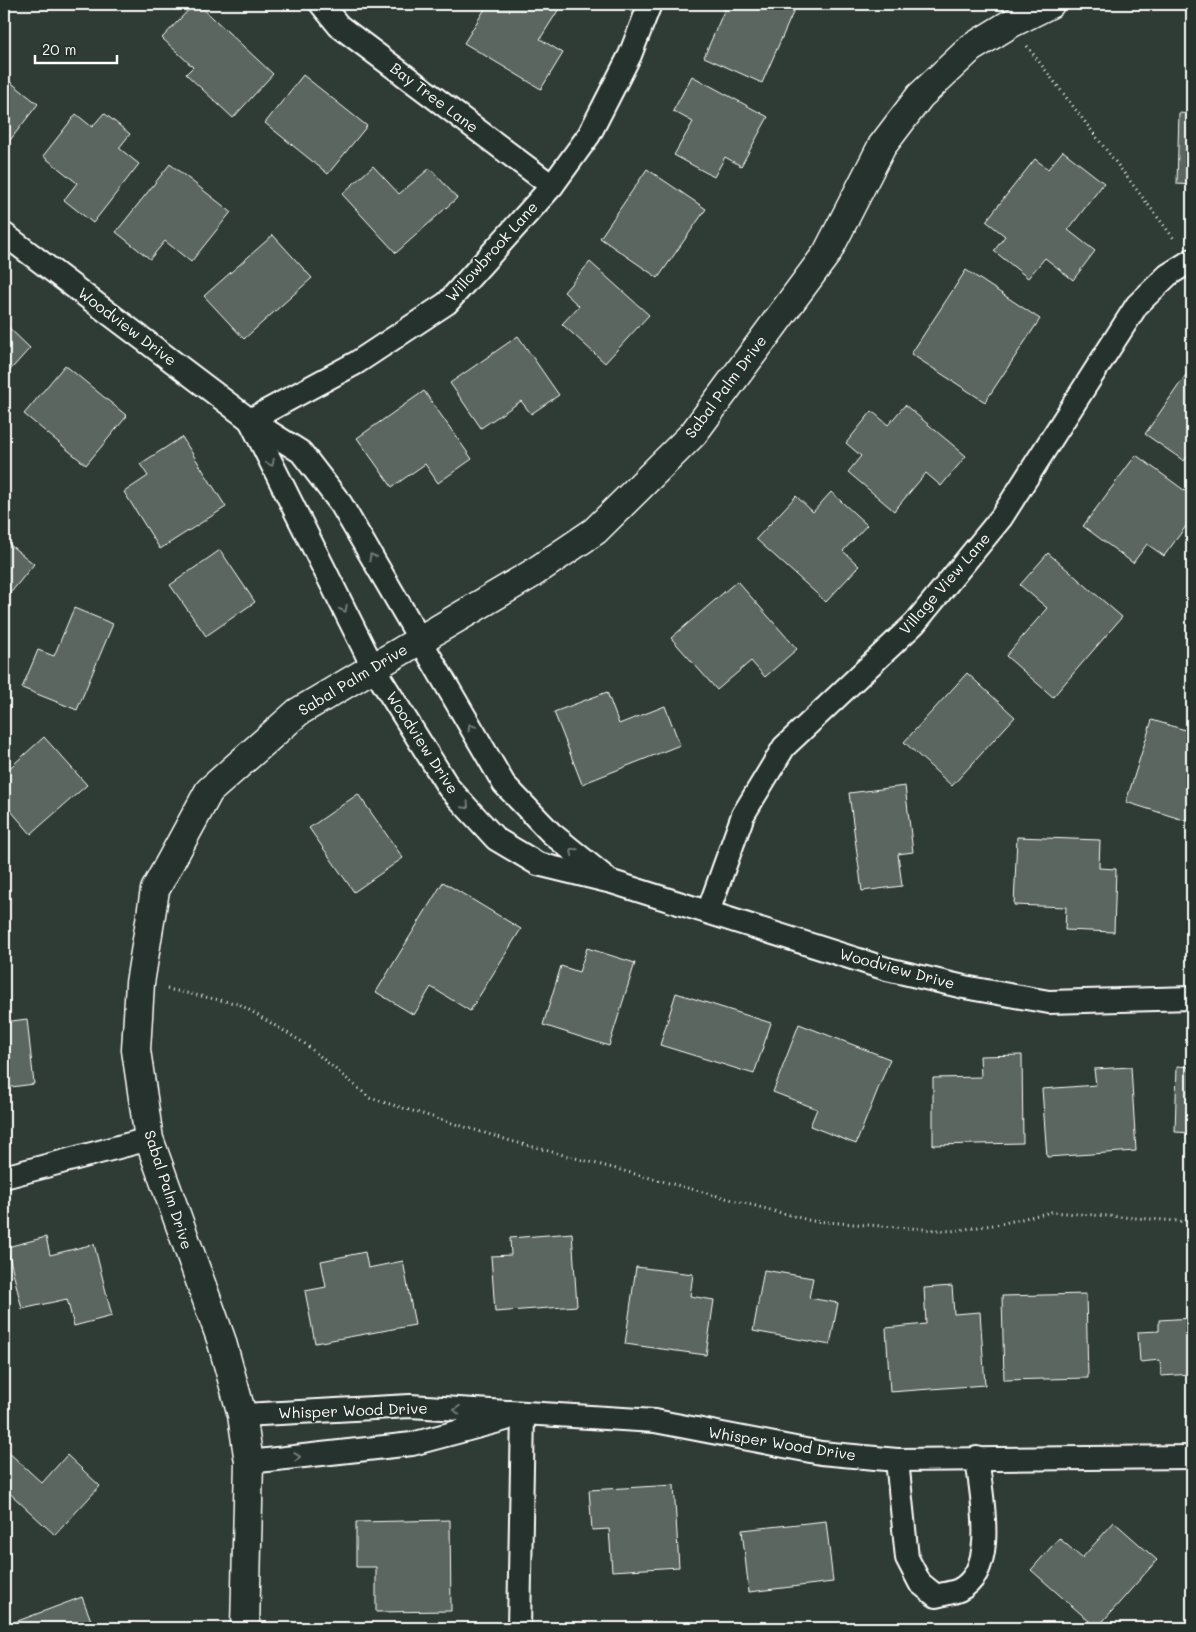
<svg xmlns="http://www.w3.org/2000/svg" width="1196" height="1632" viewBox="0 0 1196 1632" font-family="Mali,sans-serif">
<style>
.building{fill:#5b6661;stroke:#fff}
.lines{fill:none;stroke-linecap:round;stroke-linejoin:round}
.minor-casing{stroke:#fff;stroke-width:26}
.tertiary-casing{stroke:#fff;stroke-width:31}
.path{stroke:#fff;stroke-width:3;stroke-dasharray:1 4;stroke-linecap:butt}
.minor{stroke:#26332d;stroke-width:22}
.tertiary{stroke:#26332d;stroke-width:28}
.oneway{stroke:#727a76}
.labels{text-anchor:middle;stroke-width:4;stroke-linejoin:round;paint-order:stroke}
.street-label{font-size:15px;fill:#fff;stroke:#26332d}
</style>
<rect width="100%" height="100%" fill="#2f3b35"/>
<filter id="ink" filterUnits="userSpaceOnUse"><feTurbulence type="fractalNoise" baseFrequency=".02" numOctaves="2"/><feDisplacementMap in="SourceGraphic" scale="10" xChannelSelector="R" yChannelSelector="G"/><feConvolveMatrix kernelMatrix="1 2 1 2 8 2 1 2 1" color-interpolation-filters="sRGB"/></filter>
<g filter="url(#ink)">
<g class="building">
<polygon points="194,4 198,4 273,74 233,118 186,74 193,67 162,38"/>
<polygon points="488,4 562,4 540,39 563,53 541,89 464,43"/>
<polygon points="727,4 785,4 795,8 762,83 704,57"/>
<polygon points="303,75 367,126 328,174 265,123"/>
<polygon points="692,76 768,117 741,166 725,157 714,177 674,155 693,122 673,111"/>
<polygon points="4,77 38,104 4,148"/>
<polygon points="104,113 130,134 119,148 139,164 93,223 64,200 77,183 43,156 76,114 92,127"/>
<polygon points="1179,113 1192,114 1192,185 1177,184"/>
<polygon points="1063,151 1104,183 1068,230 1095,251 1073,280 1045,258 1028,278 994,251 1005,236 986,221 1035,159 1048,169"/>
<polygon points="170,164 231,212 191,262 165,241 150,259 116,232"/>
<polygon points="373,166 399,194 430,168 457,198 396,253 342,194"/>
<polygon points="647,169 706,209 658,278 600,238"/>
<polygon points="273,235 312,278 244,339 204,296"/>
<polygon points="590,262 649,315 605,363 562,324 579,306 564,292"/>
<polygon points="966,270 1040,319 985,402 911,354"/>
<polygon points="4,323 30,348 4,377"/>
<polygon points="518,336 559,395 531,414 521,401 481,428 450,383"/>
<polygon points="65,365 127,416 86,465 24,414"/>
<polygon points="1192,366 1192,450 1184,461 1145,434"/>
<polygon points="424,391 472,459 438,483 425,464 392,487 357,438"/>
<polygon points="905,405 966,456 941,486 926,473 894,511 848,472 861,456 846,443 872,411 888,425"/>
<polygon points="182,437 226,507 160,549 124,492 148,476 140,464"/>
<polygon points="1136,455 1192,496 1192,518 1164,556 1147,544 1133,563 1083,526"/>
<polygon points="831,492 867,525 843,551 859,566 826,602 756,539 796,496 813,512"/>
<polygon points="4,511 11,517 4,526"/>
<polygon points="4,540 34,564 4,601"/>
<polygon points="220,550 255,602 206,636 170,585"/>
<polygon points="1048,553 1122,617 1053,697 1006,656 1047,608 1020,585"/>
<polygon points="737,581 797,649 765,677 751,661 717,690 671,638"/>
<polygon points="74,608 113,624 77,710 22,688 38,650 54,656"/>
<polygon points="967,673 1015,717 952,786 904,742"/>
<polygon points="607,692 619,724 665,706 680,745 582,784 554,712"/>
<polygon points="1152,720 1192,732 1192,813 1190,822 1126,802"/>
<polygon points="44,737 87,785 31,834 4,803 4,773"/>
<polygon points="905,786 913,852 898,854 902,886 862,891 849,793"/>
<polygon points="358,794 403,858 354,892 309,828"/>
<polygon points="1017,837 1100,840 1099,868 1116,869 1114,932 1065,930 1066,907 1014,905"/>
<polygon points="443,882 521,929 470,1011 431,987 414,1015 376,992"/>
<polygon points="587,948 635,963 609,1046 543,1025 561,966 579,972"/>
<polygon points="676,993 771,1023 754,1074 660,1045"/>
<polygon points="27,1019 34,1084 4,1088 4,1022"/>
<polygon points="799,1024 890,1059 856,1144 810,1126 817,1109 773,1092"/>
<polygon points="1022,1055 1023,1143 933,1145 933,1078 981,1077 980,1056"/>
<polygon points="1177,1066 1192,1067 1192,1133 1175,1132"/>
<polygon points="1131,1067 1136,1151 1047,1157 1042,1089 1096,1085 1094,1069"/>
<polygon points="572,1233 577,1306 495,1312 491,1256 511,1255 510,1238"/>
<polygon points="46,1237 50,1255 94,1244 112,1316 74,1326 67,1299 22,1309 7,1247"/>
<polygon points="365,1252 368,1268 403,1261 415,1325 315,1343 305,1291 326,1287 321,1261"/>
<polygon points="636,1267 693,1274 690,1296 714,1300 706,1355 625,1344"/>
<polygon points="764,1270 813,1278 809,1298 838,1303 830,1345 753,1331"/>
<polygon points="952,1286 954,1314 980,1312 985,1385 890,1392 886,1328 926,1324 924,1288"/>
<polygon points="1086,1294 1088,1378 1004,1380 1002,1296"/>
<polygon points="1192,1318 1192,1374 1161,1376 1160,1360 1140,1362 1138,1332 1159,1331 1159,1320"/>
<polygon points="6,1450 42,1483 67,1455 100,1486 55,1535 4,1488"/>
<polygon points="674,1485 679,1567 612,1571 609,1529 592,1530 589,1490"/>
<polygon points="450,1520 451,1611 376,1612 376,1567 356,1567 356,1522"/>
<polygon points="826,1521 833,1582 749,1592 742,1530"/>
<polygon points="1114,1522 1157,1560 1097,1628 1031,1570 1059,1538 1082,1558"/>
<polygon points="82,1597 94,1628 18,1628 15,1622"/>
</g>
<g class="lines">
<defs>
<g id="minor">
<polyline points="321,4 339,26 552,186"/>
<polyline points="4,234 250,420 301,452 341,504 504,784 551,833 605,877"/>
<polyline points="250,420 373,667 449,788 496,839 538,864 612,882 887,969 964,987 1049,1002 1192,998"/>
<polyline points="250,420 356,363 447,303 552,186 589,135 630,55 650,4"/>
<polyline points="708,912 743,815 784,747 915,623 1001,518 1137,305 1168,275 1192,260"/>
<polyline points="4,1177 149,1139"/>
<polyline points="242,1415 410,1406 655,1421 821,1453 897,1460 1192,1457"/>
<path d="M 897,1460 L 907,1558 L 920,1583 L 936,1596 C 943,1594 952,1593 959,1590 C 999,1570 981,1495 977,1458"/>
<polyline points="249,1462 412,1444 506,1419"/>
<polyline points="519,1628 523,1414"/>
</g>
<polyline id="tertiary" points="245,1628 249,1462 242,1415 221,1339 149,1139 136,1050 140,983 155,890 209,791 298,712 530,575 595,531 693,434 827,253 882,146 920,96 971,48 1010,24 1050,4"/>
</defs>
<use href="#minor" class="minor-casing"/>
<use href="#tertiary" class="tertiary-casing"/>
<g class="path">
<polyline points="1027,46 1175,240"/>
<polyline points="167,989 239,1004 304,1043 370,1098 511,1141 812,1221 951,1231 1000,1224 1051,1212 1192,1222"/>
</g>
<use href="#minor" class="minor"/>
<use href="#tertiary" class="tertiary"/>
</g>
<defs><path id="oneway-chevron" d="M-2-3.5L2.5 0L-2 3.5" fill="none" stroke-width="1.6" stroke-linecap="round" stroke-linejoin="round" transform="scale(1.25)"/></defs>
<g class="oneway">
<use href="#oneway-chevron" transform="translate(271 463) rotate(64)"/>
<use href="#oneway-chevron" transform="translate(372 557) rotate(-120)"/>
<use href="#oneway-chevron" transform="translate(344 609) rotate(63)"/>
<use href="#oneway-chevron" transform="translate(471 727) rotate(-121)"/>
<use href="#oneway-chevron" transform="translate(466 806) rotate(48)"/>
<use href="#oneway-chevron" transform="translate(573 851) rotate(-141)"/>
<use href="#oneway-chevron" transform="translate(457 1410) rotate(-176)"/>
<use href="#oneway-chevron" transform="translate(297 1457) rotate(-6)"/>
</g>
</g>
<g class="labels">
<g class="street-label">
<text transform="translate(434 98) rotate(37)" y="5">Bay Tree Lane</text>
<text transform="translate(492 252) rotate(-48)" y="5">Willowbrook Lane</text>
<text transform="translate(127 327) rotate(37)" y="5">Woodview Drive</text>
<text transform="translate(726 387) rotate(-53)" y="5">Sabal Palm Drive</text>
<text transform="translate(945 584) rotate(-49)" y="5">Village View Lane</text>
<text transform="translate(353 680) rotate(-31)" y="5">Sabal Palm Drive</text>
<text transform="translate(422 743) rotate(57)" y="5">Woodview Drive</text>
<text transform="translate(897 969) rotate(15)" y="5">Woodview Drive</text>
<text transform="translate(168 1190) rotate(72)" y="5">Sabal Palm Drive</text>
<text transform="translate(353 1411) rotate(-2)" y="5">Whisper Wood Drive</text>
<text transform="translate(782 1444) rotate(9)" y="5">Whisper Wood Drive</text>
</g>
</g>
<rect width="1196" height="1632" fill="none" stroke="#26332d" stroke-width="20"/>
<rect x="10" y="10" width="1176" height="1612" fill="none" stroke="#fff" stroke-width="2" filter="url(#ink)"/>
<path d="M35 55v8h82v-8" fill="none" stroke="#ffffff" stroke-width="2.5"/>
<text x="42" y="55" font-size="15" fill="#ffffff" stroke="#26332d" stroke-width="4" paint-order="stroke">20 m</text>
</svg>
